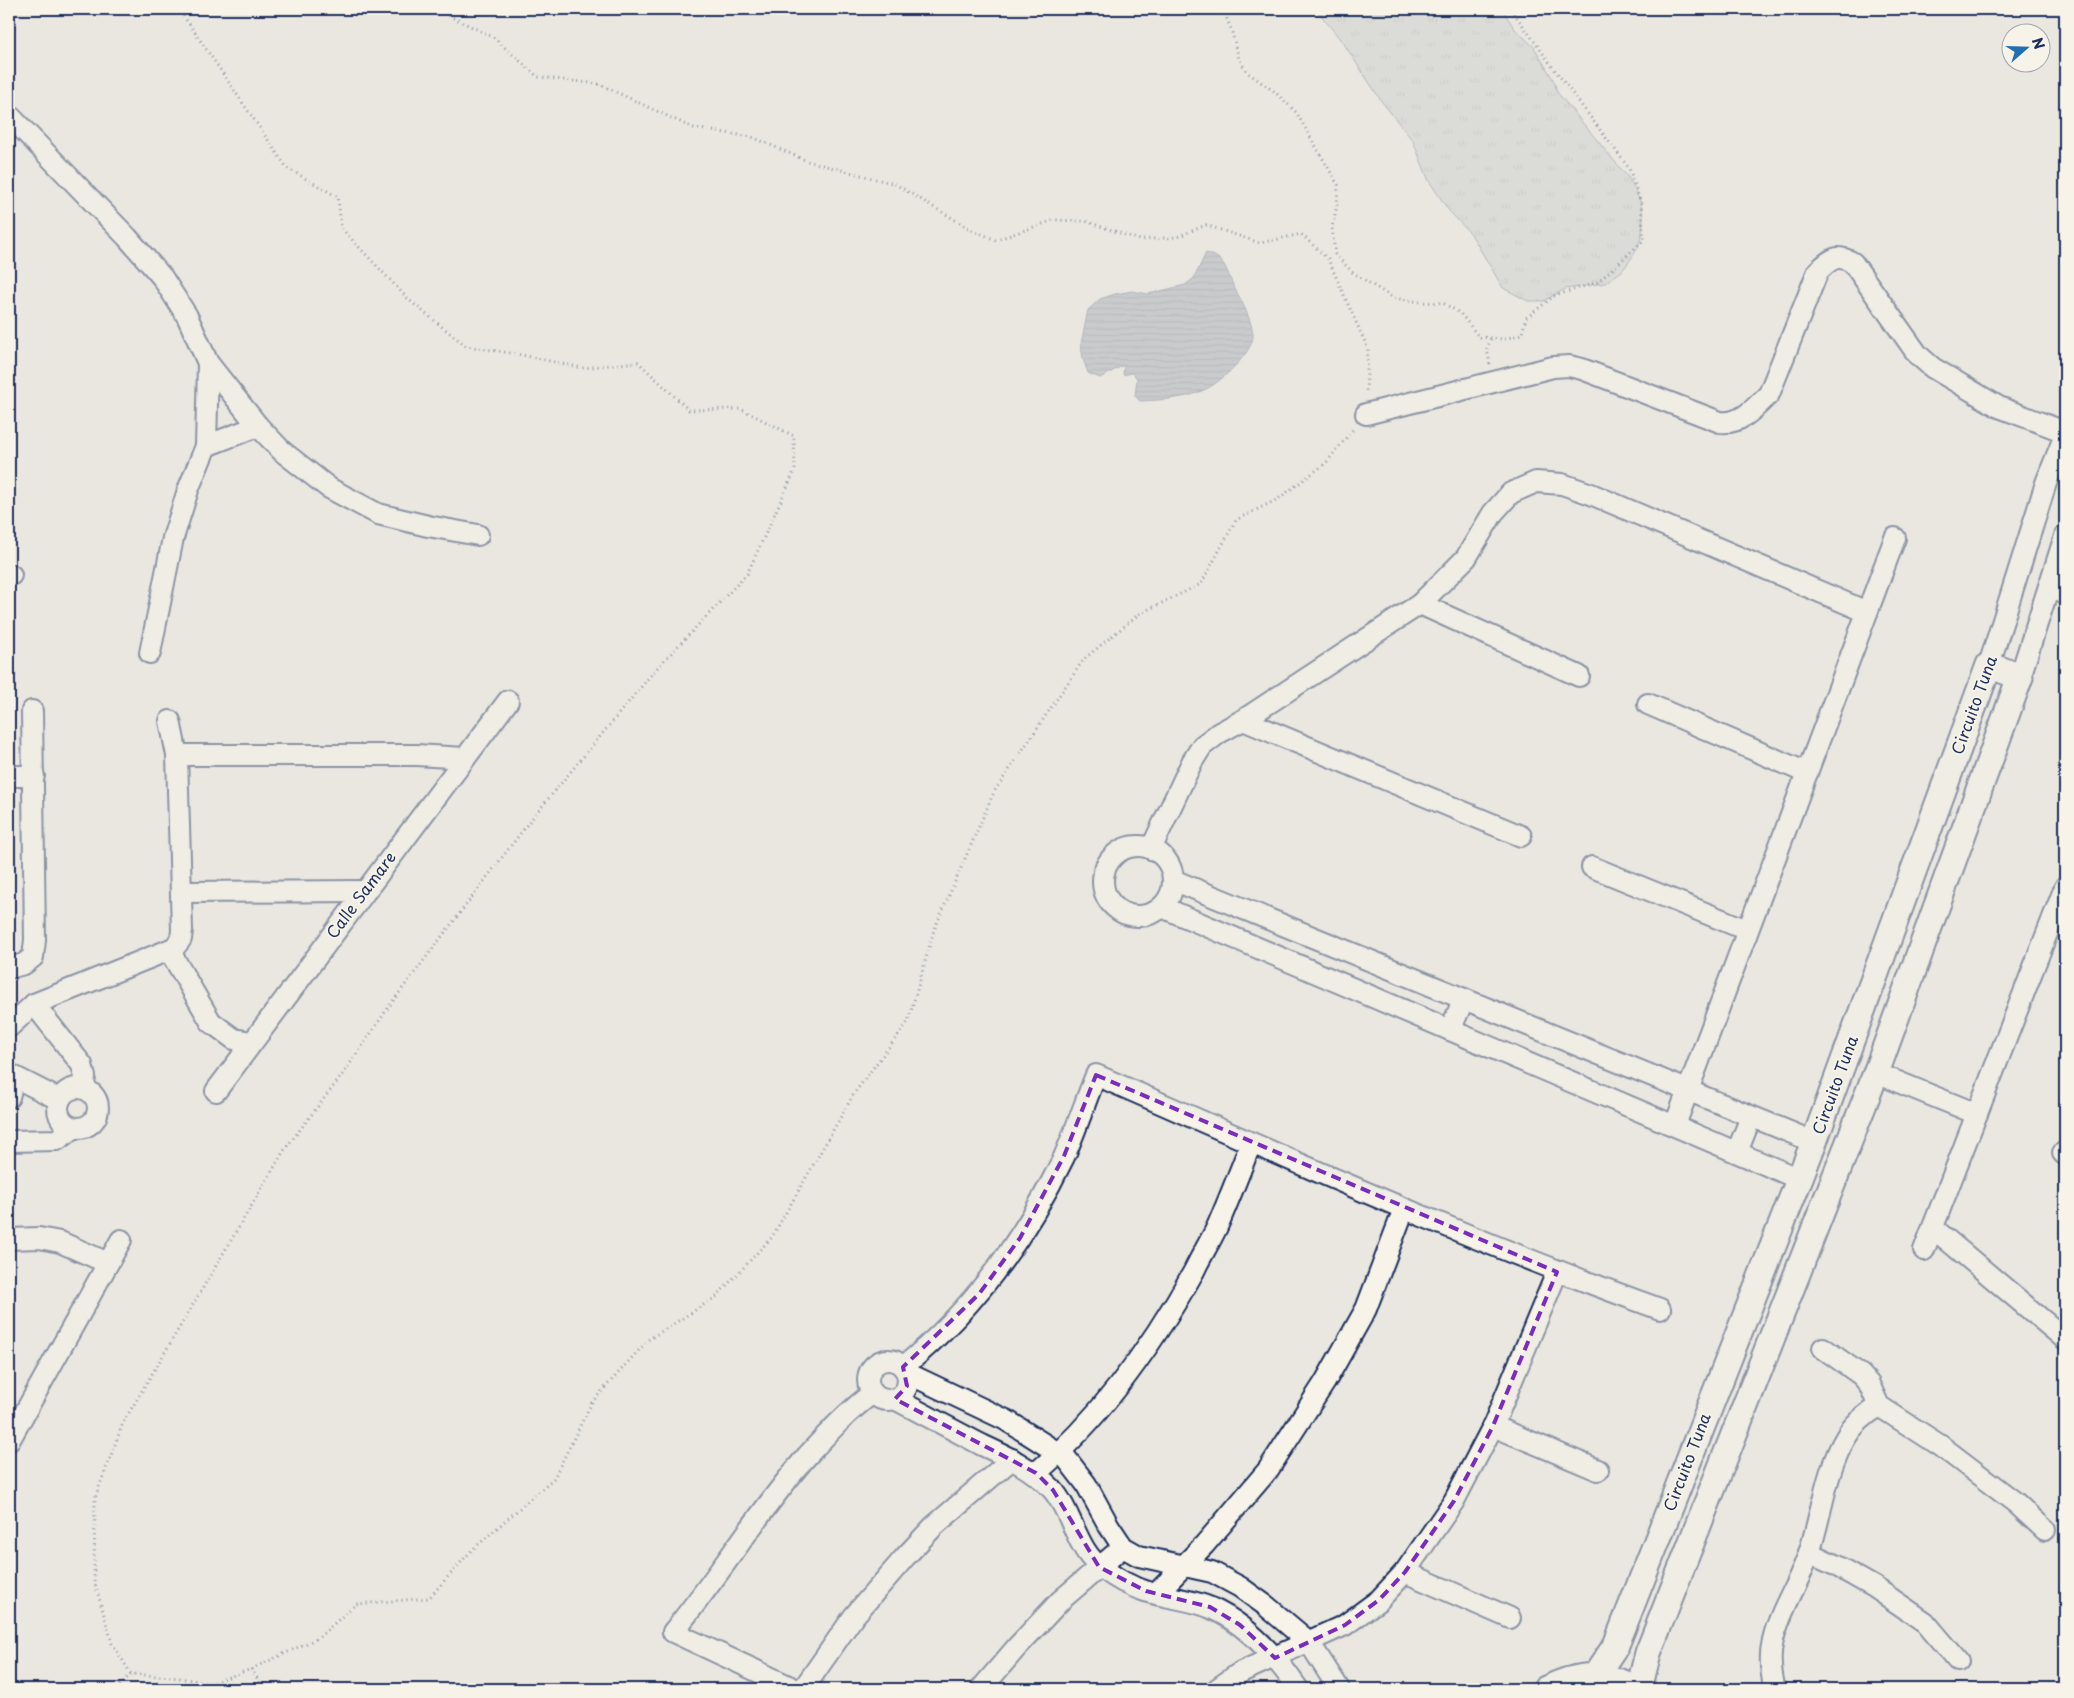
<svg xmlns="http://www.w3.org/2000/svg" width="2074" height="1698" viewBox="0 0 2074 1698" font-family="'Playpen Sans',sans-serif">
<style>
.grass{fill:url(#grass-tufts);stroke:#737e96}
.water{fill:url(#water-rules);stroke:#6d7892}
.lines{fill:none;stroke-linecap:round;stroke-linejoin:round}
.minor-casing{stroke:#1b2f5e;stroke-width:24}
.tertiary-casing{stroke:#1b2f5e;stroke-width:29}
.path{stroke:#1b2f5e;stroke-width:3;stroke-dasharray:1 4;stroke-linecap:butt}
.minor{stroke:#f7f3e8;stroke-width:20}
.tertiary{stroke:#f7f3e8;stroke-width:25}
.marked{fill:none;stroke:#7b2cbf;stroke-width:4;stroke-dasharray:10 6;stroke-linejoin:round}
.labels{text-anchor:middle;stroke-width:4;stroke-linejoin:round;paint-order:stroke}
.street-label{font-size:16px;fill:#1b2f5e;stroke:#f7f3e8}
</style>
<defs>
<pattern id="grass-tufts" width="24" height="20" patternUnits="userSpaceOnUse" patternTransform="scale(1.25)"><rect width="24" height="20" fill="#cbcccd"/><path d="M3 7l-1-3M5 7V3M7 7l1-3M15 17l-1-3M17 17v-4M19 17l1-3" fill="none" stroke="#aeb0b2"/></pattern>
<pattern id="water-rules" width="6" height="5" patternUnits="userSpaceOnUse" patternTransform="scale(1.25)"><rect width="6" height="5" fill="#a3a8b4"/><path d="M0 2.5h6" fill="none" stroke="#848996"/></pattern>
</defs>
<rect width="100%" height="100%" fill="#eae7e0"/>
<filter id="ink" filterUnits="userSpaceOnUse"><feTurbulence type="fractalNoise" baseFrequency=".02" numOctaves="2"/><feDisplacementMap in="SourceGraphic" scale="10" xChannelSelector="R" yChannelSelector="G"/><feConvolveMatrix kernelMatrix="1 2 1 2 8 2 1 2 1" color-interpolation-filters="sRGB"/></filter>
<g filter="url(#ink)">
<polygon class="grass" points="1316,9 1502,9 1514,28 1534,47 1554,81 1557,92 1631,181 1640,201 1643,219 1642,233 1638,248 1631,259 1622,271 1605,283 1565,289 1544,301 1528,301 1503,288 1471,234 1449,211 1429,181 1413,141 1382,102 1344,44"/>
<path class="water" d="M 1206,253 C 1227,258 1226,272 1235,289 C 1242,301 1252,321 1253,335 C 1254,352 1219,384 1204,390 C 1186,399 1161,400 1140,401 L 1135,396 L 1137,378 L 1132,373 L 1123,375 L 1124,365 L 1100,378 L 1088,373 L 1083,359 L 1081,344 L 1088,310 L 1100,299 L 1115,294 L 1132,291 L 1148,294 L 1185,285 L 1194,278 Z"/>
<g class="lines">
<defs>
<g id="minor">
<polyline points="9,115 127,237 162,277 187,316 208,363 258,426 283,452 329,488 378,514 428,526 478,535"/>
<path d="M 1366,414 L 1553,367 L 1569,366 L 1582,369 L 1720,422 C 1740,425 1755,408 1769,394 L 1818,271 C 1831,259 1837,253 1853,263 L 1918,355 L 1933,368 L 1999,407 L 2065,432"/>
<polyline points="206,446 258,426"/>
<polyline points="9,575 11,575"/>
<polyline points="2049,588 2065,594"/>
<polyline points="1420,604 1579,676"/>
<polyline points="150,653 173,538 188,490 206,446 208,363"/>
<polyline points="1989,665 2046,483 2065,435"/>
<polyline points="2020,677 2065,536"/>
<polyline points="1648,704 1807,773"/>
<polyline points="1243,720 1521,836"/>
<polyline points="177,755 417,755 464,758"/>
<polyline points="9,776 34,776"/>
<circle cx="1138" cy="881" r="35"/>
<polyline points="1151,849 1192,762 1202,746 1219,733 1243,720 1420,604 1466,558 1493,513 1511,493 1536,482 1562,484 1591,494 1867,612"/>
<polyline points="1592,867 1747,930"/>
<polyline points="1173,880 1814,1142"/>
<polyline points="181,892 365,891"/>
<polyline points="1162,907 1799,1179"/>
<polyline points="169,950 211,1022 234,1039 251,1042"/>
<polyline points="9,968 24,964 33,957 35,940 32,711"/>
<polyline points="34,1004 82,1065 85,1077 83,1088"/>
<polyline points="9,1027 34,1004 174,948 181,939 182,930 177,755 170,721"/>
<polyline points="1450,1030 1464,999"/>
<polyline points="1876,1073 1977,1114"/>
<polyline points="9,1074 60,1100"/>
<circle cx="78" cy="1108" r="20"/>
<polyline points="216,1091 508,701"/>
<polyline points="9,1097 14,1077"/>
<polyline points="1675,1125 1895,538"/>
<polyline points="9,1141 57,1140 74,1128"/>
<polyline points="1737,1152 1751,1117"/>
<polyline points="2063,1153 2065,1155"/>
<polyline points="1933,1228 2065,1339"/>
<polyline points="9,1239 39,1238 60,1242 108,1263"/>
<polyline points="1924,1250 2065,887"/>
<polyline points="1823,1348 1861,1375 1869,1384 1879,1406 1941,1446 2016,1503 2045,1530"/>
<circle cx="888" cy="1380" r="20"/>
<path d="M 903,1367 C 973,1310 1025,1238 1064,1157 C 1076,1130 1085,1102 1096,1075 C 1282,1156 1468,1240 1660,1309"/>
<polyline points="907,1373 1006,1420 1066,1458 1086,1484 1109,1526 1123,1547 1139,1556 1212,1572 1240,1587 1265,1605 1309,1642 1339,1689"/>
<path d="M 895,1399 C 924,1414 953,1430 982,1445 C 1008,1457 1032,1468 1052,1489 C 1072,1511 1077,1552 1102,1568 C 1115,1578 1129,1586 1145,1591 C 1166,1598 1191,1599 1211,1608 C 1248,1625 1276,1656 1298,1689"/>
<polyline points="1493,1426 1598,1470"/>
<polyline points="9,1441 121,1240"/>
<path d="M 1036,1473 C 1101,1418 1152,1346 1194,1271 C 1201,1256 1210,1242 1217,1227 C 1229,1200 1240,1171 1251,1143"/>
<polyline points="1809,1553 1835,1565 1874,1587 1925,1622 1958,1661"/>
<polyline points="1405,1572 1510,1618"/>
<polyline points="1157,1593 1205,1544 1268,1470 1325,1382 1366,1309 1404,1209"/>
<path d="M 795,1689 L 673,1632 C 720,1575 758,1512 807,1456 C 828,1433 848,1411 873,1393"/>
<polyline points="803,1689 854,1616 905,1557 934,1526 1012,1459"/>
<polyline points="981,1689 1017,1647 1061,1600 1123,1547"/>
<polyline points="1217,1689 1241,1672 1345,1625 1379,1600 1405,1572 1454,1501 1493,1426 1557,1272"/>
<path d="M 1775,1689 C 1771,1674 1769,1656 1773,1640 C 1779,1612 1800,1581 1809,1553 C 1822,1514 1825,1472 1846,1437 C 1854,1423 1866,1414 1879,1406"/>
</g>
<g id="tertiary">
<polyline points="1595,1676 1616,1645 1814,1142 1989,665 2020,677 1876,1073 1648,1653 1639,1689"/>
<path d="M 1546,1689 C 1578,1674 1604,1670 1635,1689"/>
</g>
</defs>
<use href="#minor" class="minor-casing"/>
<use href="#tertiary" class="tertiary-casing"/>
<g class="path">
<polyline points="176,9 183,15 287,168 338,197 341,228 409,300 466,346 517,354 582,368 638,362 689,410 741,409 794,436 795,470 747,574 656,669 529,822 390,1005 343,1074 285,1149 123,1423 95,1498 94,1580 112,1643 131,1674 172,1677 212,1683 251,1669 318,1638 356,1604 429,1598 471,1551 554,1478 592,1402 648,1340 716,1297 772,1237 855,1092 908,1022 934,930 994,792 1084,659 1139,614 1201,584 1236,520 1278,499 1326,463 1355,427"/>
<polyline points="435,9 493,37 538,77 599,84 693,128 752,137 807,161 895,184 972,230 996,240 1054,220 1085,221 1140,240 1177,237 1206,225 1260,243 1301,234 1328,259 1368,349 1366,394"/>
<polyline points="1223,9 1231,29 1239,59 1248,73 1275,92 1296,112 1338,185 1337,206 1332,227 1335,254 1352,272 1393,298 1421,302 1443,303 1460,313 1479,337 1504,339 1522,334 1526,318 1554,296 1598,282 1644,240 1641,203 1629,168 1560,77 1511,9"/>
<polyline points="1490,364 1487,349 1491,338"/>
<polyline points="251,1669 264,1689"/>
<polyline points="116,1689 131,1674"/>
</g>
<use href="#minor" class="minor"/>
<use href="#tertiary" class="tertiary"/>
</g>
</g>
<path d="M0 0H2074V1698H0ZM 1096,1075 L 1557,1272 L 1493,1426 L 1454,1501 L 1405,1572 L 1379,1600 L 1345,1625 L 1275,1658 L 1240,1625 L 1210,1607 L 1146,1591 L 1099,1567 L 1053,1490 L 1036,1473 L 895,1399 L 907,1386 L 903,1367 L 979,1294 L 1020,1238 L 1064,1156 Z" fill="#eae7e0" fill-opacity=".55" fill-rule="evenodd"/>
<path class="marked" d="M 1096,1075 L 1557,1272 L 1493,1426 L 1454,1501 L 1405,1572 L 1379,1600 L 1345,1625 L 1275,1658 L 1240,1625 L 1210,1607 L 1146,1591 L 1099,1567 L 1053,1490 L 1036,1473 L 895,1399 L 907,1386 L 903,1367 L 979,1294 L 1020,1238 L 1064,1156 Z"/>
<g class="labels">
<g class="street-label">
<text transform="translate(1974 705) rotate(-70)" y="6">Circuito Tuna</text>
<text transform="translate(361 895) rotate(-53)" y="6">Calle Samare</text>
<text transform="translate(1835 1085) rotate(-70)" y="6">Circuito Tuna</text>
<text transform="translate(1687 1462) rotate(-69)" y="6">Circuito Tuna</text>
</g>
</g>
<rect width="2074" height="1698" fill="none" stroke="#f7f3e8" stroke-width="30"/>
<rect x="15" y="15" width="2044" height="1668" fill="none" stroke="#1b2f5e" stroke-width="2" filter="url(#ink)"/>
<g transform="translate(2026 48) rotate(70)"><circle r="24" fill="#f7f3e8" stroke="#9fa5b1"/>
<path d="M0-4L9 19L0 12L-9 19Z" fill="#1f6fb2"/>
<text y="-8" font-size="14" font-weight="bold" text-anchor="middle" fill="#1b2f5e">N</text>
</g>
</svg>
